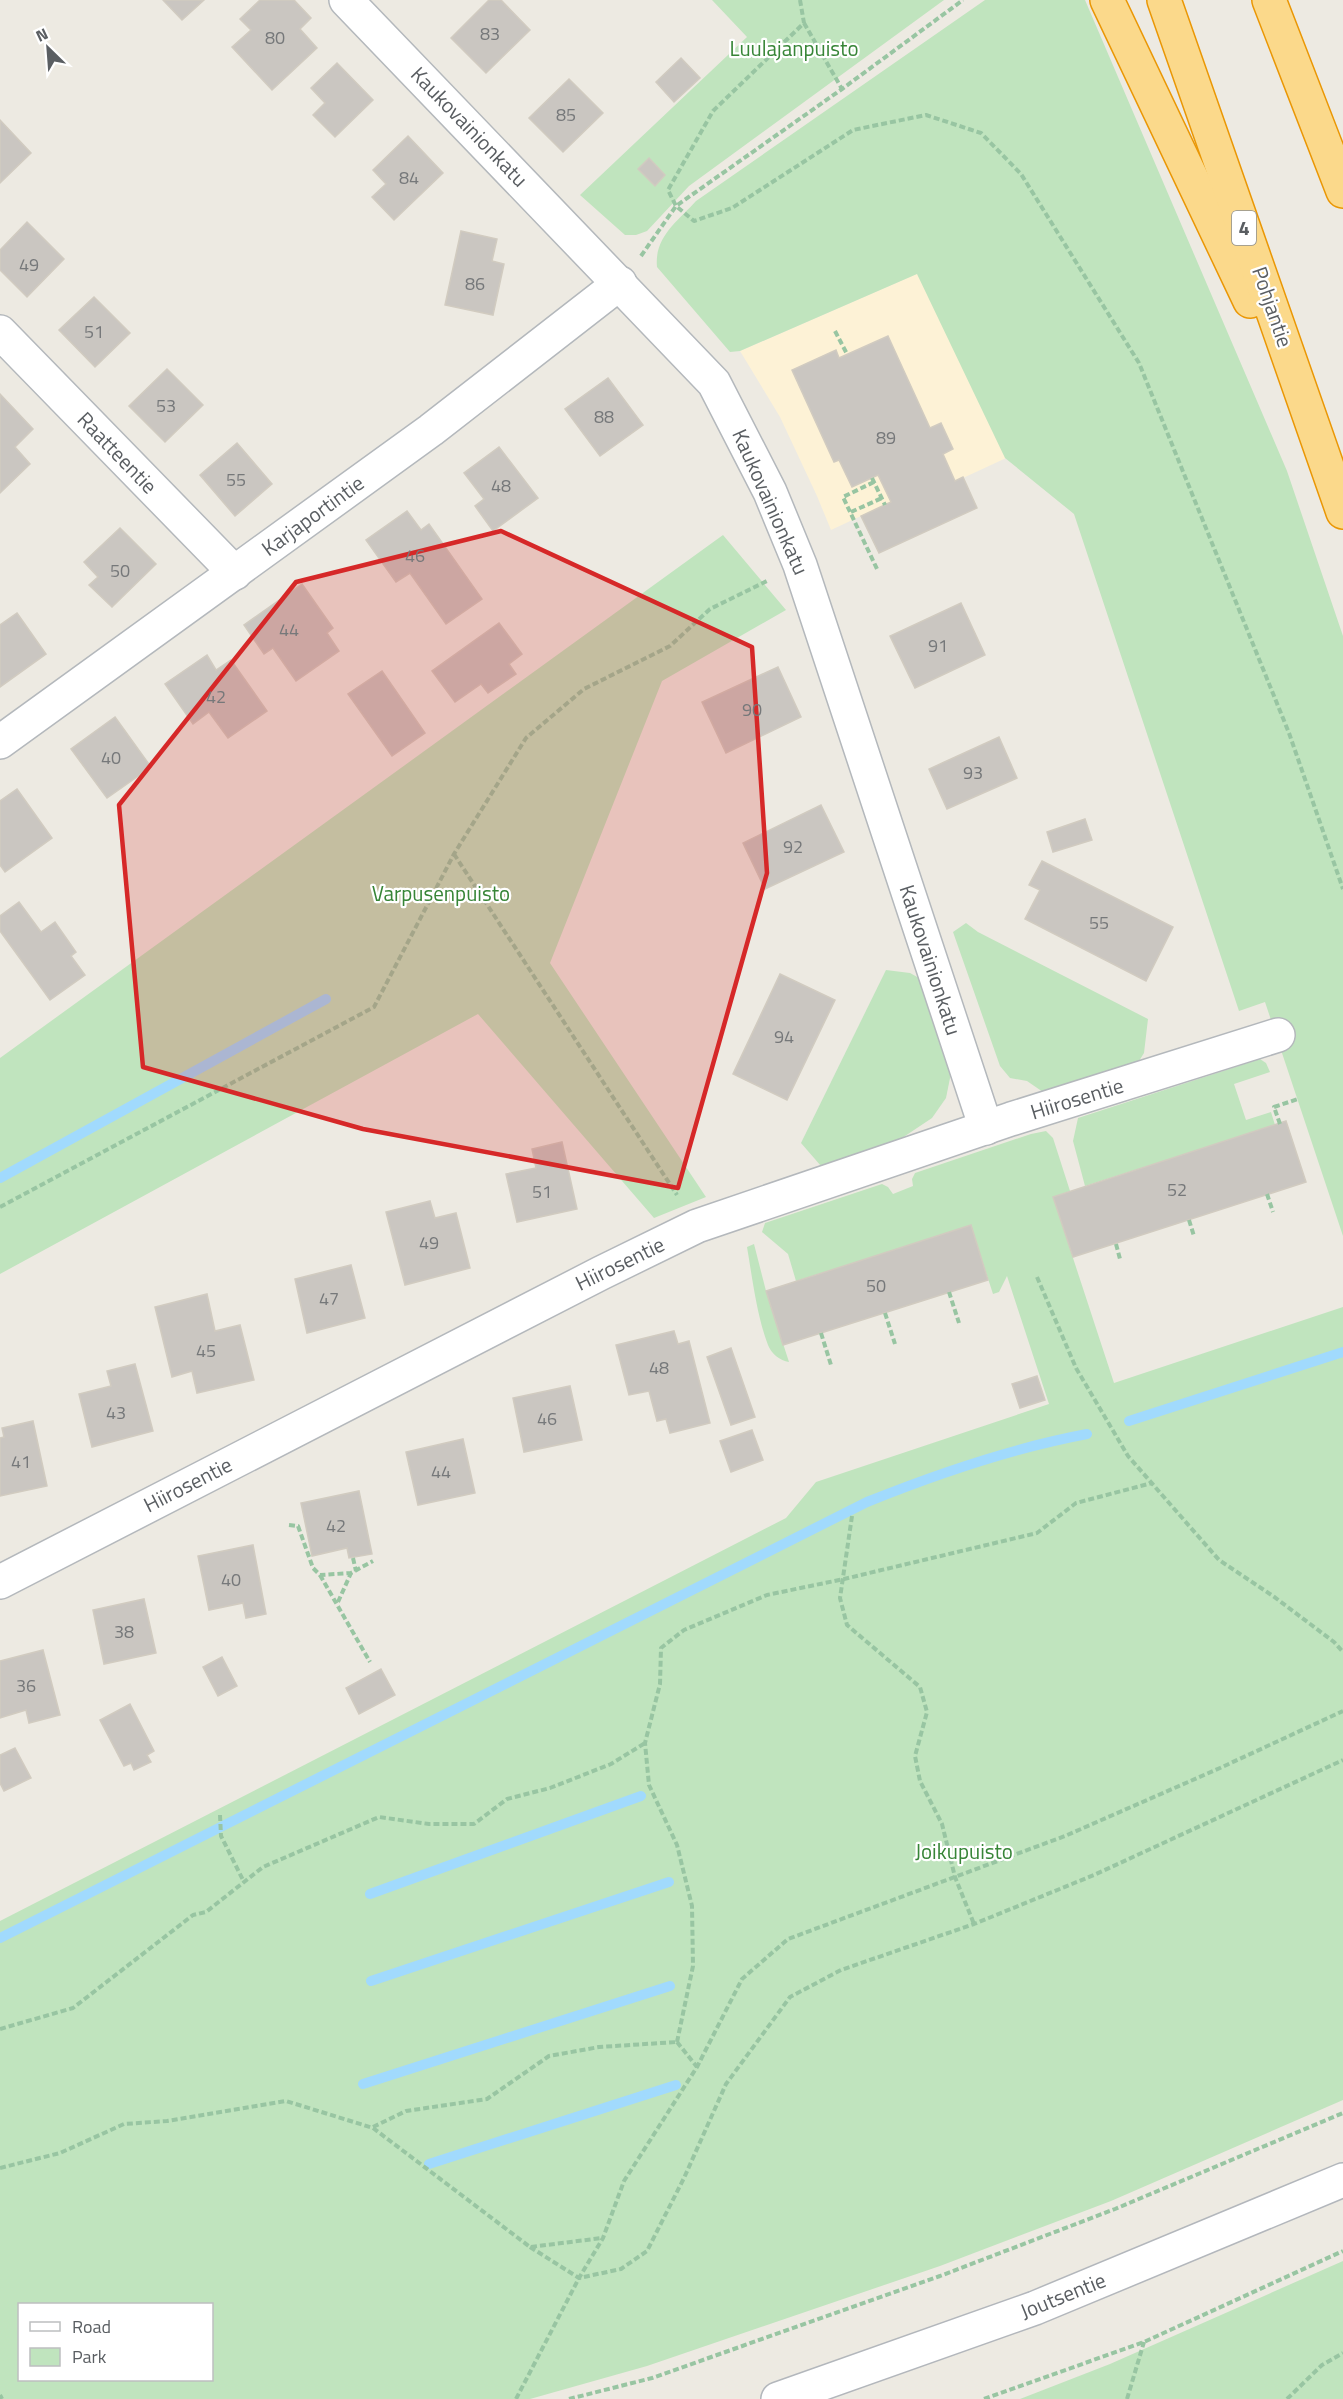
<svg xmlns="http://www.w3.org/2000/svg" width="1343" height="2399" viewBox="0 0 1343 2399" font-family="'Titillium Web',sans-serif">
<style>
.commercial{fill:#fdf2d6}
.green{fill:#c0e4be;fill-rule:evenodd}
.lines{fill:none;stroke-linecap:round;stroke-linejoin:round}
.stream{stroke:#a1dafd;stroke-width:10}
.building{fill:#cac6c1;stroke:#d1cbc0;stroke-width:1.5}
.minor-casing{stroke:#b4b8bc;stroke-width:36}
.secondary-casing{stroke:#b3b7bc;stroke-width:36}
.motorway-casing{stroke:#ea9705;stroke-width:36}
.path{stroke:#98c5a2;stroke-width:4;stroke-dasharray:6 3;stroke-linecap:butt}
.minor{stroke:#fff;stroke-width:33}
.secondary{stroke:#fff;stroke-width:33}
.motorway{stroke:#fbd98b;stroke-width:33}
.marked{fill:#d62828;fill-opacity:0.2;stroke:#d62828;stroke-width:4.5;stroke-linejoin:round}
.labels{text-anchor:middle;stroke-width:4.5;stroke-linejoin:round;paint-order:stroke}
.number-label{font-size:18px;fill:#76787a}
.shield{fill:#fff;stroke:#8c8e91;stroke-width:1.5}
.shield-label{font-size:20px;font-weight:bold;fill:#5a5e62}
.park-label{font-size:21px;fill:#378537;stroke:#fff}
.street-label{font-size:21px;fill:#5a5e62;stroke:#fff}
</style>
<rect width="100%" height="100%" fill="#edeae2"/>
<polygon class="commercial" points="985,244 1049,438 894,510 861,516 831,530 817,496 780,417 740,351"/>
<g class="green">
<polygon points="712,0 944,0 689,186 647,231 636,235 625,235 580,195 747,37"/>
<path d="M 985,0 L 1085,0 L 1287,471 L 1343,636 L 1343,1236 L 1265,1002 L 1239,1011 L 1074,514 L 1005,458 L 917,274 L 740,351 L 730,352 L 657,267 C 654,237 678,221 696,201 Z"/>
<polygon points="723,535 786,610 662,681 550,963 706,1197 654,1218 478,1014 0,1274 0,1058"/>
<polygon points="966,923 978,932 1148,1019 1144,1053 1139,1061 1043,1092 1027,1081 1010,1078 1000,1066 953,932"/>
<polygon points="886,970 910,973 919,978 951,1073 946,1098 932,1118 899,1140 821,1166 801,1143"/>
<polygon points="1260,1059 1266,1063 1270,1072 1234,1084 1246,1120 1271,1112 1275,1125 1085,1186 1073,1141 1078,1118"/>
<path d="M 1046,1131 L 1053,1138 L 1070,1191 L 1053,1197 L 1114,1383 L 1343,1307 L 1343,2100 L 1111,2201 L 940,2266 L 647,2366 L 530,2399 L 0,2399 L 0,1921 L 786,1518 L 816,1482 L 1049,1404 L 1007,1276 L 999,1292 L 993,1294 L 971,1226 L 796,1281 L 788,1254 L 762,1232 L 765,1223 L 882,1184 L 888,1187 L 893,1194 L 913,1186 L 912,1179 L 915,1173 L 1031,1134 ZM 20,2304 L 212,2304 L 212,2380 L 20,2380 Z"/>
<path d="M 754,1244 L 766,1291 L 789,1362 C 780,1361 771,1353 768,1345 C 757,1317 752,1276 747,1247 Z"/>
<polygon points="1343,2261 1343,2399 1020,2399 1110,2364"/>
</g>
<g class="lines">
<g class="stream">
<polyline points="0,1178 326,999"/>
<polyline points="1129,1421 1343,1352"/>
<polyline points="370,1894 641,1796"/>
<path d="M 0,1938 L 867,1502 C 939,1473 1012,1448 1087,1434"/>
<polyline points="371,1981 669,1882"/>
<polyline points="363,2084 670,1986"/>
<polyline points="429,2164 676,2085"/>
</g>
</g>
<g class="building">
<polygon points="163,0 204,0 182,20"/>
<polygon points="260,0 294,0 311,18 300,29 317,48 272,90 232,47 251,30 240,19"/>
<polygon points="489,0 501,0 530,30 486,73 451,38"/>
<polygon points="681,58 700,78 674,102 656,82"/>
<polygon points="337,63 373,100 335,137 313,115 325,103 311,88"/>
<polygon points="569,79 603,113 563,152 529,118"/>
<polygon points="0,120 31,153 0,183"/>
<polygon points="408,136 443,173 394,220 372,197 386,184 373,170"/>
<polygon points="649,158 665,175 655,186 638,169"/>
<polygon points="27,222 64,259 27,297 0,270 0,250"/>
<polygon points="461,231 497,239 492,261 504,264 493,315 445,305"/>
<polygon points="94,297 130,333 95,367 59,330"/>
<polygon points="888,336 930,428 941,423 953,449 943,454 955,481 963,477 977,508 879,553 861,516 891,502 878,475 852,487 839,460 834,462 792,370 836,350 839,358"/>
<polygon points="167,369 203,405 165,442 129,406"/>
<polygon points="608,378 643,425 600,456 565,409"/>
<polygon points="0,394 33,429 15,447 30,464 0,493"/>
<polygon points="237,443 272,484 235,516 200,475"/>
<polygon points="499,447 538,498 493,531 475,506 484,499 464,473"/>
<polygon points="407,511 421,530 429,524 482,599 446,624 410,573 396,582 366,540"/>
<polygon points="120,528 156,564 112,607 89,585 98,577 84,562"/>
<polygon points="302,584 333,628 327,633 339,651 296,681 273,648 264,654 244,625"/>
<polygon points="961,603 985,655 915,688 890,636"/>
<polygon points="17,613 46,654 0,687 0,625"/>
<polygon points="499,623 522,654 509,664 516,674 488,693 481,684 455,702 432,671"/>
<polygon points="207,655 216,670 231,660 267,711 228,738 209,712 193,724 165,684"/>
<polygon points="778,667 801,717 726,753 702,702"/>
<polygon points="382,671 425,733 392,756 348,694"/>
<polygon points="115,717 151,767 107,798 71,749"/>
<polygon points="999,737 1017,778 947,809 929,769"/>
<polygon points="17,789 52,838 5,872 0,865 0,801"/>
<polygon points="821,805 844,852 765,889 743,843"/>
<polygon points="1085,819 1092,840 1053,852 1047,832"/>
<polygon points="1042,861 1173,927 1146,981 1025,919 1040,890 1029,885"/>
<polygon points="19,902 41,932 55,922 76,952 71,956 85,975 50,1000 0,931 0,916"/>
<polygon points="780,974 835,1000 787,1100 733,1074"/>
<polygon points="1286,1121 1306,1182 1073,1257 1053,1197"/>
<polygon points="562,1142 577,1209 517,1222 506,1174 536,1168 532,1149"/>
<polygon points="430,1201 435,1218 456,1213 470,1268 405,1285 386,1212"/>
<polygon points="971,1225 988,1280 783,1345 766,1291"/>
<polygon points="351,1265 365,1318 307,1333 295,1279"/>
<polygon points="207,1294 215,1331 240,1325 254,1380 197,1393 192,1371 172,1377 155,1307"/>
<polygon points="674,1331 678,1344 689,1341 710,1423 670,1433 666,1419 657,1421 649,1391 629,1395 616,1345"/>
<polygon points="731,1348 755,1417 731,1425 707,1357"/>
<polygon points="135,1364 153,1431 92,1447 79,1394 111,1386 107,1371"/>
<polygon points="1037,1376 1045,1400 1020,1408 1012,1384"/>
<polygon points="570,1386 582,1440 524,1452 513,1398"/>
<polygon points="33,1421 47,1486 0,1496 0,1438 4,1437 2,1428"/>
<polygon points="752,1430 763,1460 731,1472 720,1441"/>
<polygon points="463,1439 475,1493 418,1505 406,1452"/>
<polygon points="359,1491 372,1554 349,1558 347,1548 312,1556 301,1503"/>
<polygon points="253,1545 266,1614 246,1618 243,1603 209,1610 198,1556"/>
<polygon points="144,1599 156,1653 104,1664 93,1610"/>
<polygon points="43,1650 60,1715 29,1723 26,1710 0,1718 0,1661"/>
<polygon points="222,1657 237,1686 218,1696 203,1667"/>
<polygon points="381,1669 395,1695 359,1714 346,1688"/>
<polygon points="130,1704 154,1751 147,1755 151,1762 134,1770 131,1763 124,1766 100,1720"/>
<polygon points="15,1748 31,1778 4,1791 0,1783 0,1755"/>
</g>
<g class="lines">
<defs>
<g id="minor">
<polyline points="346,0 714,383 770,492 800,565 986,1128"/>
<polyline points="0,332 235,573"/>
<polyline points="0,742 431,430 620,283"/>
<polyline points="0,1582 601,1273 697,1226 1011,1119 1278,1035"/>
</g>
<polyline id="secondary" points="778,2399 1035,2308 1343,2180"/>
<g id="motorway">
<polyline points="1107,0 1250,301"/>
<polyline points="1164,0 1343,512"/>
<polyline points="1269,0 1343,191"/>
</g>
</defs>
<use href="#minor" class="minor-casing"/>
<use href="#secondary" class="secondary-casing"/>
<use href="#motorway" class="motorway-casing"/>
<g class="path">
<polyline points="800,0 804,23 713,111 668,190 676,206 694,221 732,208 853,130 926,115 981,133 1021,174 1139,363 1289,733 1343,889"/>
<polyline points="804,23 842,89"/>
<polyline points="641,256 676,206 842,89 963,0"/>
<polyline points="835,331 847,354"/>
<polyline points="872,478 885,505"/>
<polyline points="874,482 843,497 877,569"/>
<polyline points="851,512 882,498"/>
<polyline points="454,854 677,1195"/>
<polyline points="1280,1124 1274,1107 1298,1099"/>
<polyline points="1267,1194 1273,1212"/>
<polyline points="0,1207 374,1007 454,854 526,738 584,689 670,646 710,609 769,580"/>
<polyline points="1189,1220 1194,1236"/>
<polyline points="1116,1244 1120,1259"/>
<polyline points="1037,1277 1076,1368 1128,1456 1219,1560 1273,1596 1334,1642 1343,1652"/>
<polyline points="949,1292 959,1323"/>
<polyline points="885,1313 895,1344"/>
<polyline points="821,1333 831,1365"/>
<polyline points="852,1516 840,1598 847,1625 920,1687 927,1712 915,1756 920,1781 942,1824 955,1877 974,1924"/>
<polyline points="289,1525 298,1526 313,1568 320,1575 351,1573 373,1561"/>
<polyline points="353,1558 356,1571"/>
<polyline points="320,1575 370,1662"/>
<polyline points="338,1602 351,1573"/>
<polyline points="220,1815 221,1836 244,1882"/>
<polyline points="0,2029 73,2008 193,1915 206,1912 263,1867 379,1817 429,1824 474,1824 507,1799 550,1788 611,1764 645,1743"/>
<polyline points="677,2042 693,1966 692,1906 677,1845 649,1785 645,1743 660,1684 661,1648 684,1630 767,1595 844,1579 1037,1533 1076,1503 1152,1483"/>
<polyline points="677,2042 697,2067"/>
<polyline points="373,2127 406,2111 487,2099 549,2056 599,2047 677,2042"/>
<polyline points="0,2168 60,2153 124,2124 167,2121 286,2101 373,2128 530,2247 602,2238"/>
<polyline points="530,2247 579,2278 621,2269 647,2251 684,2178 726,2084 790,1997 841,1970 974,1924 1094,1875 1343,1760"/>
<polyline points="0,2395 2,2399"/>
<polyline points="516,2399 579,2278 603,2238 624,2181 697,2067 742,1979 788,1939 1065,1836 1220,1768 1343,1711"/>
<polyline points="569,2399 652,2378 940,2276 1115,2209 1343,2113"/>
<polyline points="984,2399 1144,2342 1343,2251"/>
<polyline points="1127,2399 1144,2342"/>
<polyline points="1287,2399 1322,2365 1343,2353"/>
</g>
<use href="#minor" class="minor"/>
<use href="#secondary" class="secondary"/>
<use href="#motorway" class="motorway"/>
</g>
<path class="marked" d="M 501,531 L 752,647 L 767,873 L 678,1188 L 363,1129 L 143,1067 L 119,805 L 296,582 Z"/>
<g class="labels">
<g class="number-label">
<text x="490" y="40">83</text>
<text x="275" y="44">80</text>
<text x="566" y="121">85</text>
<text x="409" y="184">84</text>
<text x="29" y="271">49</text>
<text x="475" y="290">86</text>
<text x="94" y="338">51</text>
<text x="166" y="412">53</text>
<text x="604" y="423">88</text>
<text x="886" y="444">89</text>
<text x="236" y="486">55</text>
<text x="501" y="492">48</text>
<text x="415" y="562">46</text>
<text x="120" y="577">50</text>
<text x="289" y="636">44</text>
<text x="938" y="652">91</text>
<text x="216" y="703">42</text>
<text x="752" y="716">90</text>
<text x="111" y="764">40</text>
<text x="973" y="779">93</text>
<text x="793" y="853">92</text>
<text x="1099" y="929">55</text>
<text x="784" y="1043">94</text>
<text x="1177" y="1196">52</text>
<text x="542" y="1198">51</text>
<text x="429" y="1249">49</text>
<text x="876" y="1292">50</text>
<text x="329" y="1305">47</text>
<text x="206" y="1357">45</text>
<text x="659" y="1374">48</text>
<text x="116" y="1419">43</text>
<text x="547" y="1425">46</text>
<text x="21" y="1468">41</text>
<text x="441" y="1478">44</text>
<text x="336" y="1532">42</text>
<text x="231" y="1586">40</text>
<text x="124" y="1638">38</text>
<text x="26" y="1692">36</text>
</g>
<rect class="shield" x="1232" y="211" width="24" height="34" rx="4.5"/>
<g class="shield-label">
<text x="1244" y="235">4</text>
</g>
<g class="park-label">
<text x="794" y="56">Luulajanpuisto</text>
<text x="441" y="901">Varpusenpuisto</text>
<text x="964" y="1859">Joikupuisto</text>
</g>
<g class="street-label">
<text transform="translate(469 127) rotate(46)" y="7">Kaukovainionkatu</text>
<text transform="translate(1272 307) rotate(71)" y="7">Pohjantie</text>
<text transform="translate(117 453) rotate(46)" y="7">Raatteentie</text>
<text transform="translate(770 502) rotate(66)" y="7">Kaukovainionkatu</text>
<text transform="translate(313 516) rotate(-36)" y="7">Karjaportintie</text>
<text transform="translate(930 960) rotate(72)" y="7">Kaukovainionkatu</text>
<text transform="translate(1077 1099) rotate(-17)" y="7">Hiirosentie</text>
<text transform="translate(620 1264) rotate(-26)" y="7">Hiirosentie</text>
<text transform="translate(188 1485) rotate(-27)" y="7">Hiirosentie</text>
<text transform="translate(1063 2296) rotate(-22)" y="7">Joutsentie</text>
</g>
</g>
<rect x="18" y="2303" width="195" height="78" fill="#ffffff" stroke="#bdbfc0" stroke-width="1.5"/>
<rect x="30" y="2322" width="30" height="9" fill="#ffffff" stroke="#bdbfc0" stroke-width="1.5"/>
<text x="72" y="2333" font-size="18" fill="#5a5e62">Road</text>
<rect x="30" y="2348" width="30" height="18" fill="#c0e4be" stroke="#bdbfc0" stroke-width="1.5"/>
<text x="72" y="2363" font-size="18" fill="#5a5e62">Park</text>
<g transform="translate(48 48) rotate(335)" stroke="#ffffff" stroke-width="4.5" paint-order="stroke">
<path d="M0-4.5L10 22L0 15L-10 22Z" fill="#5a5e62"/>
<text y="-9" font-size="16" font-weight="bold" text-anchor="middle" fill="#5a5e62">N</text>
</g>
</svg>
